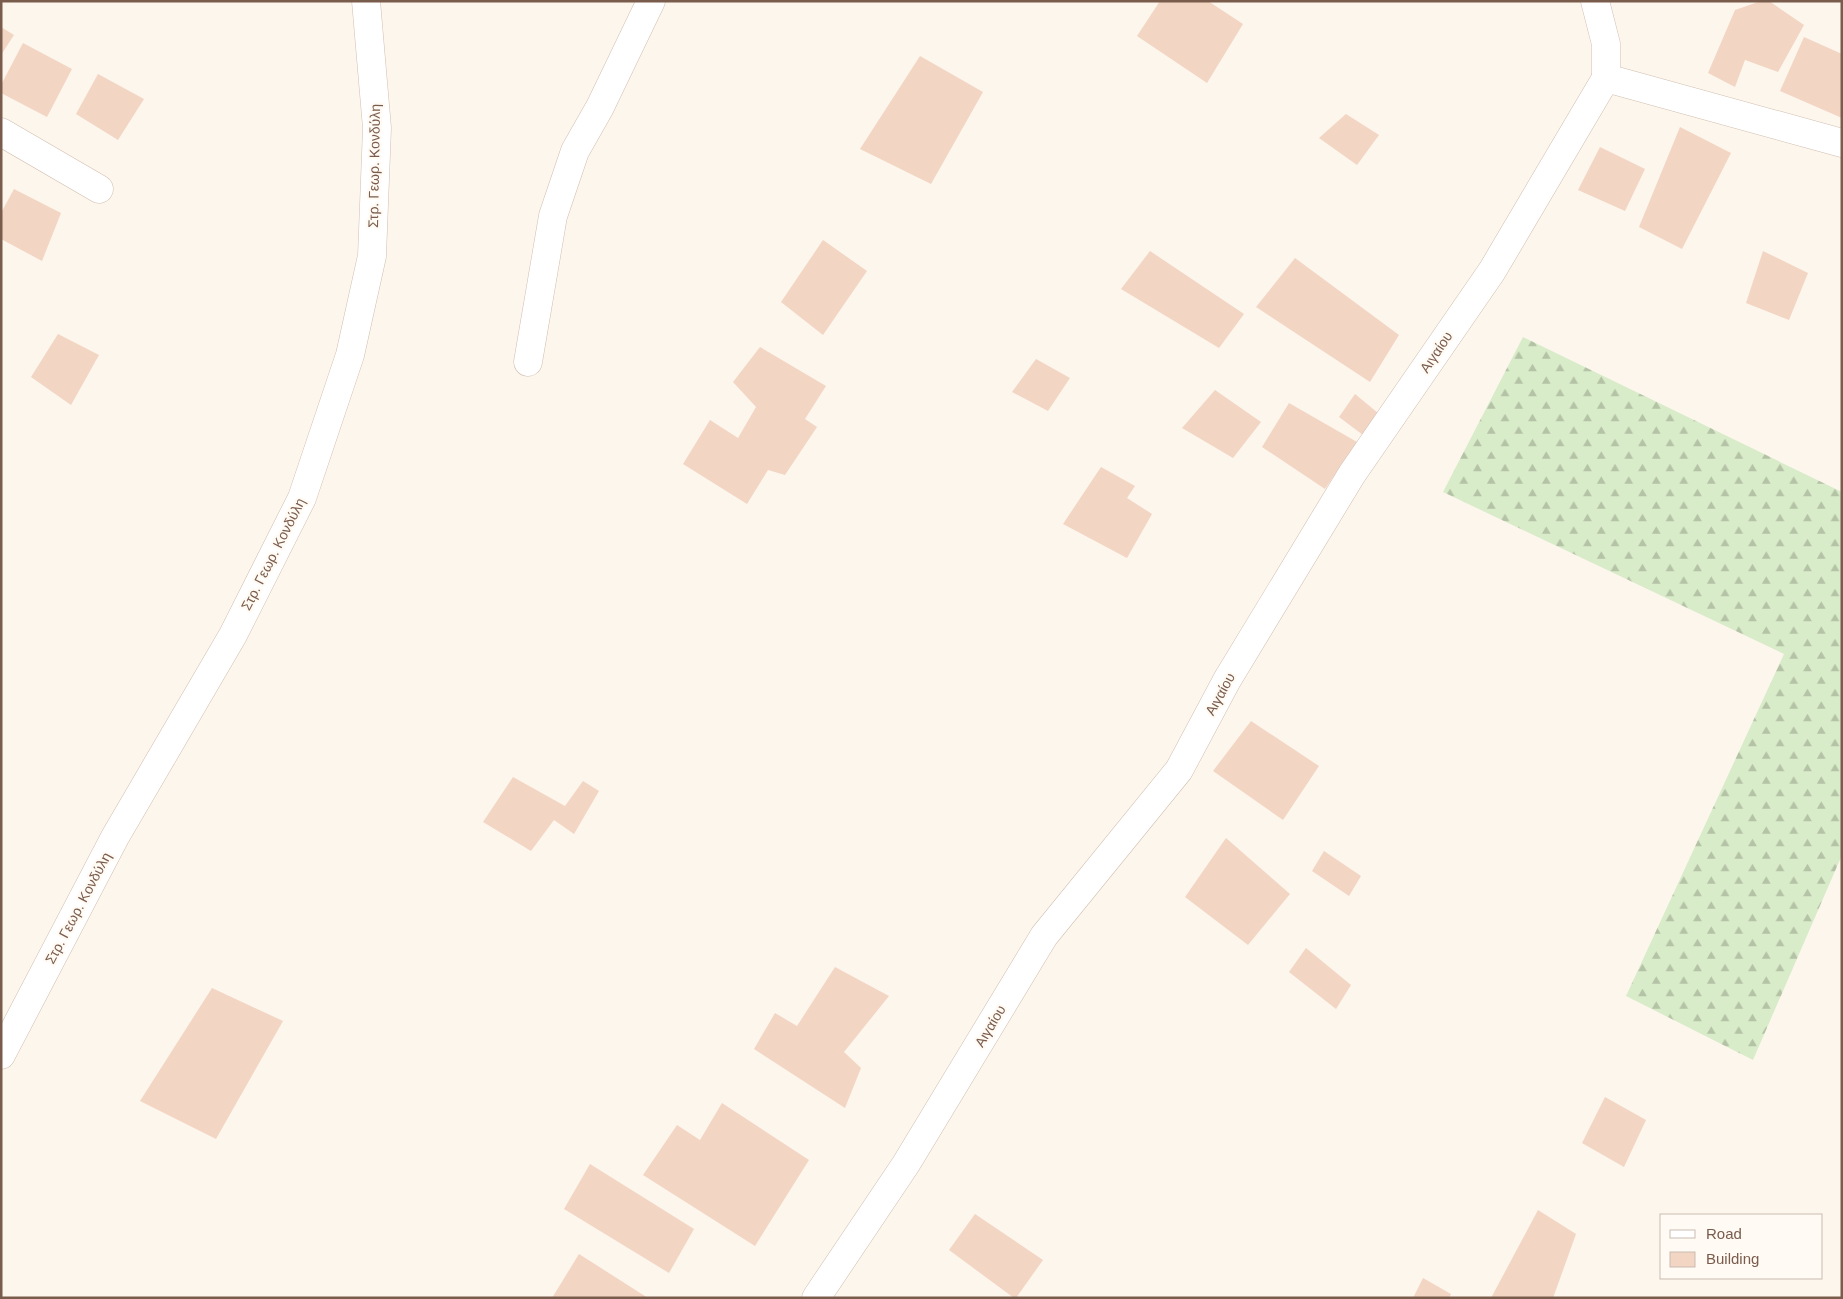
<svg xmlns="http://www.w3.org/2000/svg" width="1843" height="1299" viewBox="0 0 1843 1299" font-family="Helvetica,sans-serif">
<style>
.forest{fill:url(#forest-firs)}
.building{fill:#f3d5c3}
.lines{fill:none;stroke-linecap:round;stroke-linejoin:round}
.minor-casing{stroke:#d1beb0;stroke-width:29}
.minor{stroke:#fff;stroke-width:28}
.labels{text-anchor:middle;stroke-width:4.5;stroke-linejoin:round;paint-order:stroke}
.street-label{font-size:14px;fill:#7a5c4d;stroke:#fffaf3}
</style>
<defs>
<pattern id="forest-firs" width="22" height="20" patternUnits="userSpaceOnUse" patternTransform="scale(1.25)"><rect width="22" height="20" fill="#d8ecc9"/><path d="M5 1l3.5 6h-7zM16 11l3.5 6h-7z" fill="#b4c2a5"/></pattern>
</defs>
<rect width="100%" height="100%" fill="#fdf6ec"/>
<polygon class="forest" points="1523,337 1842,492 1842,855 1753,1060 1626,996 1784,654 1443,492"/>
<g class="building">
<polygon points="1160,1 1208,1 1243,24 1207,83 1137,36"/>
<polygon points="1761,1 1769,1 1804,25 1778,72 1745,60 1735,87 1708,73 1735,10"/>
<polygon points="1,27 14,35 1,55"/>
<polygon points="1804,37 1842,54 1842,118 1780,91"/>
<polygon points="23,43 72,69 47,117 1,93 1,85"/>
<polygon points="920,56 983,92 931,184 860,149"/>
<polygon points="98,74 144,99 118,140 76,114"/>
<polygon points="1346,114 1379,135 1357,165 1319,138"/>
<polygon points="1680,127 1731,153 1682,249 1639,227"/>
<polygon points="1600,147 1645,169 1625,211 1578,190"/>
<polygon points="14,189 61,213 42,261 1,239 1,213"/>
<polygon points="823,240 867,271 823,335 781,302"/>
<polygon points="1150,251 1244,314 1219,348 1121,289"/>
<polygon points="1763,251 1808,273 1789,320 1746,303"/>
<polygon points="1295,258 1399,335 1370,382 1256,307"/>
<polygon points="58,334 99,355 71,405 31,377"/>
<polygon points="760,347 826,386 805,419 817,427 785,475 768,470 747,504 683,464 710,420 738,438 756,407 733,382"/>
<polygon points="1036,359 1070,378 1048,411 1012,392"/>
<polygon points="1215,390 1261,422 1233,458 1182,428"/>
<polygon points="1355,394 1378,413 1363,435 1339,417"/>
<polygon points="1289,403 1357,442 1325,489 1262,447"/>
<polygon points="1101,467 1135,486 1127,498 1152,514 1127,558 1063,524"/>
<polygon points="1251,721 1319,766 1283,820 1213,771"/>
<polygon points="513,777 565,806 583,781 599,791 574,834 554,820 531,851 483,822"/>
<polygon points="1226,838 1290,894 1248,945 1185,897"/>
<polygon points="1324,851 1361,876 1349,896 1312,871"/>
<polygon points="1306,948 1351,985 1336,1009 1289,972"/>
<polygon points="835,967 889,996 844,1052 861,1068 845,1108 754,1049 775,1013 797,1026"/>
<polygon points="212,988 283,1021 216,1139 140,1101"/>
<polygon points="1605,1097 1646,1120 1624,1167 1582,1143"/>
<polygon points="722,1103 809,1160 755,1246 643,1175 677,1125 700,1140"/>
<polygon points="590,1164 694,1229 669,1273 564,1209"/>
<polygon points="1538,1210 1576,1234 1553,1298 1491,1298"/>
<polygon points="975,1214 1043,1260 1016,1298 1014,1298 949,1250"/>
<polygon points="579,1254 648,1298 552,1298"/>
<polygon points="1423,1278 1451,1294 1449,1298 1413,1298"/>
</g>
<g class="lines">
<defs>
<g id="minor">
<polyline points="1595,1 1606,44 1606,78"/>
<polyline points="1606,78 1842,143"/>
<polyline points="1,132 99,189"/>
<polyline points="528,362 553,216 575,151 600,107 651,1"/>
<polyline points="1,1055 115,837 233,635 302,498 350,355 372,256 377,128 366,1"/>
<polyline points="816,1298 906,1164 1044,936 1179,770 1227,680 1352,474 1492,271 1606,78"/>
</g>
</defs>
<use href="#minor" class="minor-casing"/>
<use href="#minor" class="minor"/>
</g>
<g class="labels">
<g class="street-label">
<text transform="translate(374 166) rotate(-89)" y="5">Στρ. Γεωρ. Κονδύλη</text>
<text transform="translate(1436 352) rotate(-56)" y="5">Αιγαίου</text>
<text transform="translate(273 554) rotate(-63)" y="5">Στρ. Γεωρ. Κονδύλη</text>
<text transform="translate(1220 694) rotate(-61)" y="5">Αιγαίου</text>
<text transform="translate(78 908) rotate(-62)" y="5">Στρ. Γεωρ. Κονδύλη</text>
<text transform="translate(990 1026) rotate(-59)" y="5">Αιγαίου</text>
</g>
</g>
<rect width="1843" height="1299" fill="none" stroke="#7a5c4d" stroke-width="5"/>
<rect x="1660" y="1214" width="162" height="65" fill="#fffaf3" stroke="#cabbb1"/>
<rect x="1670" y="1230" width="25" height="8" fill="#ffffff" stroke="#cabbb1"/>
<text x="1706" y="1239" font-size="15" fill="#7a5c4d">Road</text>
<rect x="1670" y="1252" width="25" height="15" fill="#f3d5c3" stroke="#cabbb1"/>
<text x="1706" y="1264" font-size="15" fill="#7a5c4d">Building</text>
</svg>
